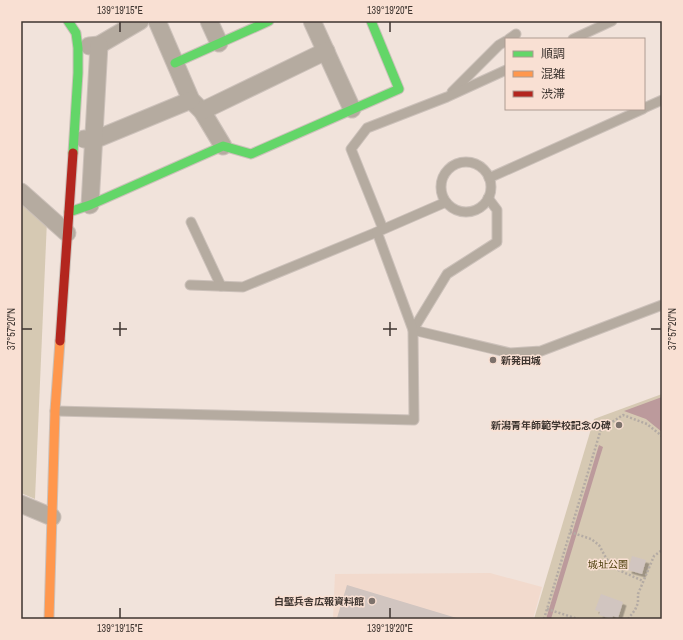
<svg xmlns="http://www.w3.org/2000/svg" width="683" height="640" viewBox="0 0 683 640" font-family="'Archivo Narrow','Noto Sans JP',sans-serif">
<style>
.built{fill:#f2dacd}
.green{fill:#d6c9b3}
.water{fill:#bc9a9c}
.building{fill:#d1c5c0;filter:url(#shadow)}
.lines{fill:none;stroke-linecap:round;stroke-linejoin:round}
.lane-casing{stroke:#ccc1ba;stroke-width:11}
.street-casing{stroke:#ccc1ba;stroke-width:19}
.fast-casing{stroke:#ccc1ba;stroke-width:11}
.slow-casing{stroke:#ccc1ba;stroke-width:11}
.jam-casing{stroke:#ccc1ba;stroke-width:11}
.path{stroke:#b4aba4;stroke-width:2.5;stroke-dasharray:2 2;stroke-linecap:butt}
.lane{stroke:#b5aba0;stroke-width:9}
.street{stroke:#b5aba0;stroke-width:17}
.fast{stroke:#63d668;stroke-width:9}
.slow{stroke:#ff974d;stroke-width:9}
.jam{stroke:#b3261e;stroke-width:9}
.ticks{fill:none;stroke:#3e3530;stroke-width:1.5}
.poi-dot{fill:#7d726c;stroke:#f9e0d3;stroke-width:1.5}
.labels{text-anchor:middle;stroke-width:3;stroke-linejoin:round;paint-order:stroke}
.poi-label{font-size:10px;font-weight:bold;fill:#3e3530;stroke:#f9e0d3;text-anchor:end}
.park-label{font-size:10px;fill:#4b3c09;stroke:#f9e0d3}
.neatline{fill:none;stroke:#3e3530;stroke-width:1.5}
.ticks-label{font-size:10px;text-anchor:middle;fill:#3e3530}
</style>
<defs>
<filter id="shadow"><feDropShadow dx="3.5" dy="3.5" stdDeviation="0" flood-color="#0004"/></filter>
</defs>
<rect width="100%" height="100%" fill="#f1e3db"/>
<polygon class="built" points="490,573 542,587 533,619 333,619 335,574"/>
<g class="green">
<polygon points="21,199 47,220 35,499 21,493"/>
<polygon points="662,394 662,619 534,619 594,419"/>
</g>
<g class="water">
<polygon points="662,397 662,432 646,419 624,411"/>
<polygon points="599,445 603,447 599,460 551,619 546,619"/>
</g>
<g class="building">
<polygon points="632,556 646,560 642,574 628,570"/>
<polygon points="347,585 460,619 341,619 337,618"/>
<polygon points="601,594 623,602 618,618 613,616 612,619 611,619 599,615 600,612 595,610"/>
</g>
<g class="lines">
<defs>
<g id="lane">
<polyline points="509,39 516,34"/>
<polyline points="573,39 612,21"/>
<polyline points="452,92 499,45 506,41"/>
<polyline points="644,108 662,100"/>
<circle cx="466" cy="187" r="25"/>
<polyline points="489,178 643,109"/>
<polyline points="488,198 497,210 497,242 447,274 413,330 510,353 541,351 662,305"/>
<polyline points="191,222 221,286"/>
<polyline points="383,229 351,149 367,128 447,97 506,70"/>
<polyline points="190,285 243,287 377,232"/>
<polyline points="55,411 414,420 413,330 377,232 446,202"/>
</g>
<g id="street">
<polyline points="157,21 191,100 202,111 223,146"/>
<polyline points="209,21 219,43"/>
<polyline points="312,21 352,109"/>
<polyline points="89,46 99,45 140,21"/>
<polyline points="202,111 326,51"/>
<polyline points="84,139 94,140 191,100"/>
<polyline points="21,192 67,233"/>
<polyline points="90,205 99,45"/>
<polyline points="21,504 52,517"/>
</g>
<g id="fast">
<polyline points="68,21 76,33 78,48 78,73 73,153"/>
<polyline points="175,63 269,21"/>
<polyline points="69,212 90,205 223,146 251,154 399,89 371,21"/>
</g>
<polyline id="slow" points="49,619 55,411 60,341"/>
<polyline id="jam" points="60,341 73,153"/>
</defs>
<use href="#lane" class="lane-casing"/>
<use href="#street" class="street-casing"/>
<use href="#fast" class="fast-casing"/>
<use href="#slow" class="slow-casing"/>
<use href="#jam" class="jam-casing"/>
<g class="path">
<polyline points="570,532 591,539 599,545 606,558 614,568 643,581"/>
<polyline points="547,609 578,619"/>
<polyline points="544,619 601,429 623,415 647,424 662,436"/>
<polyline points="628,619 635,610 638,603 638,594 654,556 662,550"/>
</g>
<use href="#lane" class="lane"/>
<use href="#street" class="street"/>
<use href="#fast" class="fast"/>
<use href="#slow" class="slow"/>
<use href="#jam" class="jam"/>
</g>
<path class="ticks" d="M 120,22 L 120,32M 390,22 L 390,32M 120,322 L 120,336M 390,322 L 390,336M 22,329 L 32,329M 113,329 L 127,329M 383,329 L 397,329M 651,329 L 661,329M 120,608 L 120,618M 390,608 L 390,618"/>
<g class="poi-dot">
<circle cx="493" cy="360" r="4"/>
<circle cx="619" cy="425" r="4"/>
<circle cx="372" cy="601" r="4"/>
</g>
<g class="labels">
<g class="poi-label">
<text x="501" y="364" text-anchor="start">新発田城</text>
<text x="611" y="429">新潟青年師範学校記念の碑</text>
<text x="364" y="605">白壁兵舎広報資料館</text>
</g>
<g class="park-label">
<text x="608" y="568">城址公園</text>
</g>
</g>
<rect width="683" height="640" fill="none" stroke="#f9e0d3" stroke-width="44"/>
<rect x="505" y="38" width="140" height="72" fill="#f9e0d3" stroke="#ae9c92"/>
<rect x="513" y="51" width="20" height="6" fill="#63d668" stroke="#ae9c92"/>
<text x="541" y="58" font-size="12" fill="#3e3530">順調</text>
<rect x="513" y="71" width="20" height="6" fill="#ff974d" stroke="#ae9c92"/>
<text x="541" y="78" font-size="12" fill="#3e3530">混雑</text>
<rect x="513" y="91" width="20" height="6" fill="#b3261e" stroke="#ae9c92"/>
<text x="541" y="98" font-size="12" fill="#3e3530">渋滞</text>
<rect x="22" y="22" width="639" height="596" class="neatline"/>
<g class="ticks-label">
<text x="120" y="14">139°19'15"E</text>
<text x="390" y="14">139°19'20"E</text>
<text transform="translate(11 329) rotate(-90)" y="4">37°57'20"N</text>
<text transform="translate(672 329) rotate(-90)" y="4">37°57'20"N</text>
<text x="120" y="632">139°19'15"E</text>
<text x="390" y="632">139°19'20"E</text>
</g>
</svg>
